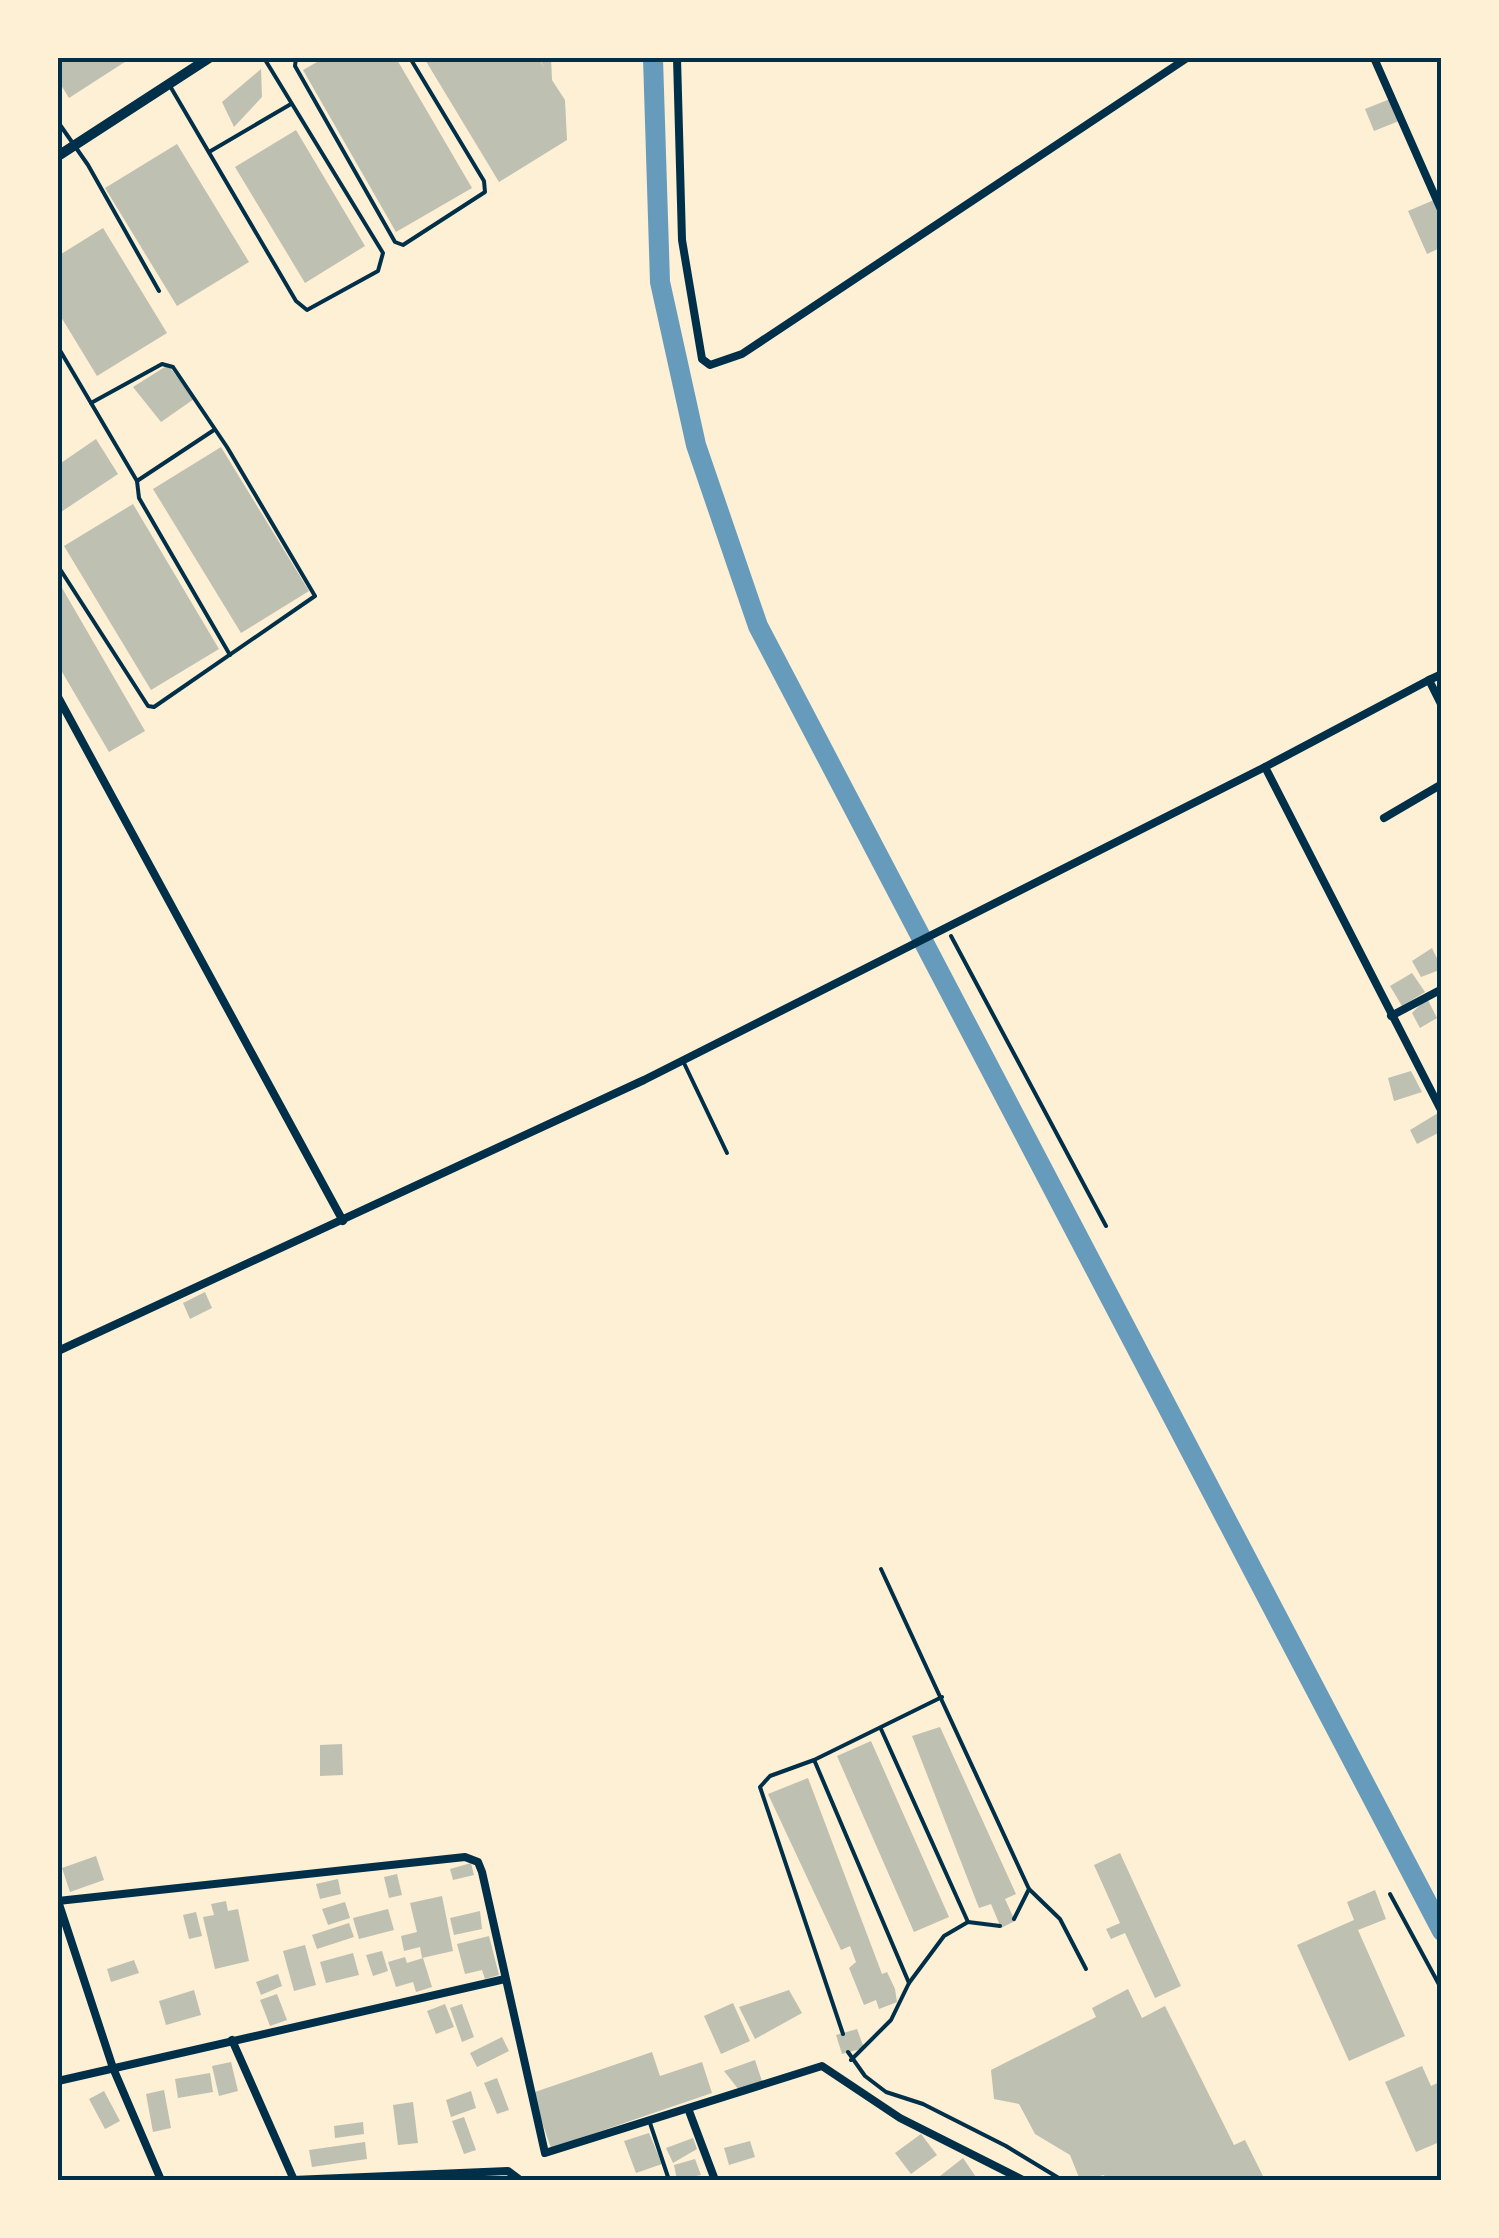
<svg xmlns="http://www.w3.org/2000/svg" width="1499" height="2238" viewBox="0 0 1499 2238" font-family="Spectral,serif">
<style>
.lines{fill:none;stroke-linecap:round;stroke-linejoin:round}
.canal{stroke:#669bbc;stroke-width:20}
.building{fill:#bec0b2}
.path{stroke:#003049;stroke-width:4}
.service{stroke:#003049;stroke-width:4}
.minor{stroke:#003049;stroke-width:8}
.tertiary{stroke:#003049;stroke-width:10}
.neatline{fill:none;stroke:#003049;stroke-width:4}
</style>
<rect width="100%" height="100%" fill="#fdf0d5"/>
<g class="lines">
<polyline class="canal" points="653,58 660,282 696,445 758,626 1442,1931"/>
</g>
<g class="building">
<polygon points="58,58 131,58 69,98 58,80"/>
<polygon points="324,58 396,58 472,188 396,232 303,70"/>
<polygon points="424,58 538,58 545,69 539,58 551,58 552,80 565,100 567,140 499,182"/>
<polygon points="261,69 262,97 234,127 222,102"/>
<polygon points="1390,99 1399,121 1374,131 1365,109"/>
<polygon points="296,130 365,246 305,283 235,167"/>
<polygon points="177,144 249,262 177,306 105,188"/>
<polygon points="1434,200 1442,217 1442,247 1427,254 1408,211"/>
<polygon points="103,228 167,333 97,376 58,312 58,256"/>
<polygon points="168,365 194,399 161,422 133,387"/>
<polygon points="96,439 118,474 58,514 58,465"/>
<polygon points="221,447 309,591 241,633 153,489"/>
<polygon points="133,504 219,649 151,690 64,546"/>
<polygon points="58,581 145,731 109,752 58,665"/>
<polygon points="1432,948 1442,969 1421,977 1412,961"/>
<polygon points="1412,973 1425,992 1402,1006 1390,986"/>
<polygon points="1427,998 1437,1018 1420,1028 1412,1013"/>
<polygon points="1411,1071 1422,1092 1394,1101 1388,1078"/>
<polygon points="1438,1113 1442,1131 1417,1144 1410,1130"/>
<polygon points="205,1292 212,1308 190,1319 183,1303"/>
<polygon points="940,1727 1016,1894 1005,1899 1015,1921 1001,1928 991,1904 979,1908 912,1736"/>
<polygon points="871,1741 949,1917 914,1932 837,1756"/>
<polygon points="342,1744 343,1775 320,1776 320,1745"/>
<polygon points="808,1778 882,1974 887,1972 895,1989 897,2002 879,2009 876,2000 864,2005 849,1968 856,1962 850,1946 841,1950 768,1794"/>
<polygon points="1120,1853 1181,1986 1155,1998 1125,1933 1111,1939 1106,1929 1120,1923 1094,1865"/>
<polygon points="96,1856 104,1880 70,1892 62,1868"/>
<polygon points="471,1863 474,1875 453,1880 450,1869"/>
<polygon points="397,1874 402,1895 389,1898 384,1877"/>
<polygon points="338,1879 341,1894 320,1899 316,1884"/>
<polygon points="1375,1890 1386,1919 1358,1930 1405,2036 1349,2061 1297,1945 1354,1920 1347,1902"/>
<polygon points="442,1896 453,1951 422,1958 420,1947 404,1951 401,1936 417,1932 410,1903"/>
<polygon points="226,1901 228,1911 238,1909 249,1961 215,1969 203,1917 214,1915 211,1904"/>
<polygon points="345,1902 350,1918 328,1925 322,1909"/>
<polygon points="388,1909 394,1930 359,1939 353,1918"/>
<polygon points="480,1911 482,1929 454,1935 450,1918"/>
<polygon points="196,1912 202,1936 189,1939 183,1915"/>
<polygon points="349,1923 354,1937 317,1949 312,1935"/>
<polygon points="489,1936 499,1975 485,1979 482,1970 465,1974 457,1944"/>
<polygon points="305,1945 316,1985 294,1991 283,1951"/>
<polygon points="382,1951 388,1971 373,1976 366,1955"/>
<polygon points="353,1953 359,1975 326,1983 320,1962"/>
<polygon points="405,1957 407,1963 423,1958 432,1987 416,1992 413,1982 396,1987 388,1962"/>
<polygon points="134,1960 139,1973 111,1982 107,1969"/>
<polygon points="278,1974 282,1986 261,1995 256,1982"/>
<polygon points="1128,1989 1142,2018 1165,2006 1234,2145 1245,2140 1265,2180 1106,2180 1104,2175 1080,2180 1070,2155 1035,2134 1019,2104 994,2099 991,2070 1096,2017 1092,2008"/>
<polygon points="194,1990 201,2015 166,2025 159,2001"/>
<polygon points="789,1990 802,2013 755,2039 739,2007"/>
<polygon points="277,1994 287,2020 270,2026 260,2000"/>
<polygon points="733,2003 750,2041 721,2054 704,2016"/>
<polygon points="445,2004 454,2027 436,2034 427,2011"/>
<polygon points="462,2004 474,2037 462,2042 450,2008"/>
<polygon points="857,2029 864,2048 842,2054 836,2035"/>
<polygon points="502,2037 509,2051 477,2067 470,2053"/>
<polygon points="652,2052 660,2076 702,2062 712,2093 551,2148 532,2093"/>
<polygon points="755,2060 762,2081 739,2090 724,2071"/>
<polygon points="231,2062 238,2091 219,2096 212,2066"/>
<polygon points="1422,2066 1431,2086 1442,2081 1442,2141 1416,2152 1385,2082"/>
<polygon points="210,2073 213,2092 178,2098 175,2079"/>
<polygon points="497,2078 509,2110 497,2114 484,2083"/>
<polygon points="164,2090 171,2128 153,2132 146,2094"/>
<polygon points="104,2091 120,2121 105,2129 89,2099"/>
<polygon points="471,2091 476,2108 451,2117 446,2100"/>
<polygon points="413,2102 418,2143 398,2145 393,2105"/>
<polygon points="464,2117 476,2150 464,2154 452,2121"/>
<polygon points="363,2122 364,2134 335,2138 334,2126"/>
<polygon points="649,2133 662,2164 636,2173 624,2141"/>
<polygon points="921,2134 937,2155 911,2174 895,2153"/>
<polygon points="693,2138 697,2149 673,2163 666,2148"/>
<polygon points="750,2141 755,2157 729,2165 724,2148"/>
<polygon points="365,2142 367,2159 312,2167 309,2150"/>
<polygon points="963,2158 978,2180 935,2180"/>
<polygon points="695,2159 701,2175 677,2180 674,2165"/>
</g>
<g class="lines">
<polyline class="path" points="951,936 1106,1226"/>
<g class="service">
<polyline points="296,58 295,66 395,242 403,245 485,192 484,181 410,58"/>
<polyline points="170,86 296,301 307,310 378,271 383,253 264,58"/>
<polyline points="58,122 88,165 159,291"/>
<polyline points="209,152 291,104"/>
<polyline points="58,347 137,481 214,430"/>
<polyline points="137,481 139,498 230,655"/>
<polyline points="58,566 148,706 154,707 315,596 227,447 173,367 162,364 91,403"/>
<polyline points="683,1061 727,1153"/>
<polyline points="881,1569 1029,1889 1014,1919"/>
<polyline points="881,1729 968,1922"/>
<polyline points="815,1762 909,1983"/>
<polyline points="1029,1889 1060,1919 1086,1969"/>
<polyline points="1390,1894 1442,1990"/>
<polyline points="843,2034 760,1787 770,1776 814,1760 942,1697"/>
<polyline points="848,2052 865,2076 886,2092 923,2104 1006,2146 1062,2180"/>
<polyline points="851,2060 891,2020 909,1983 944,1936 968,1922 1000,1926"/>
<polyline points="650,2123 669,2180"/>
</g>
<g class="minor">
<polyline points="677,58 682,240 702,359 710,365 742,354 1187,58"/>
<polyline points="1374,58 1442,212"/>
<polyline points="1442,674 1429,680 1442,706"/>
<polyline points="58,697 343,1221"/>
<polyline points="1265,767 1442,1112"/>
<polyline points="1384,818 1442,784"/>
<polyline points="1391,1016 1442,989"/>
<polyline points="58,1351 644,1080 1265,767 1429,680"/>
<polyline points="58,1901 465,1857 478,1862 482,1872 545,2153 822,2066 900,2118 1023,2180"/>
<polyline points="58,1901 113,2068 161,2180"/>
<polyline points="232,2040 294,2180"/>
<polyline points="58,2081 505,1979"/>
<polyline points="689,2111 715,2180"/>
<polyline points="293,2180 508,2171 520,2180"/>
</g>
<polyline class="tertiary" points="58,156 209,58"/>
</g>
<rect width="1499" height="2238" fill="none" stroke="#fdf0d5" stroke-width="120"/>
<rect x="60" y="60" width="1379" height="2118" class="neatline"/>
</svg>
